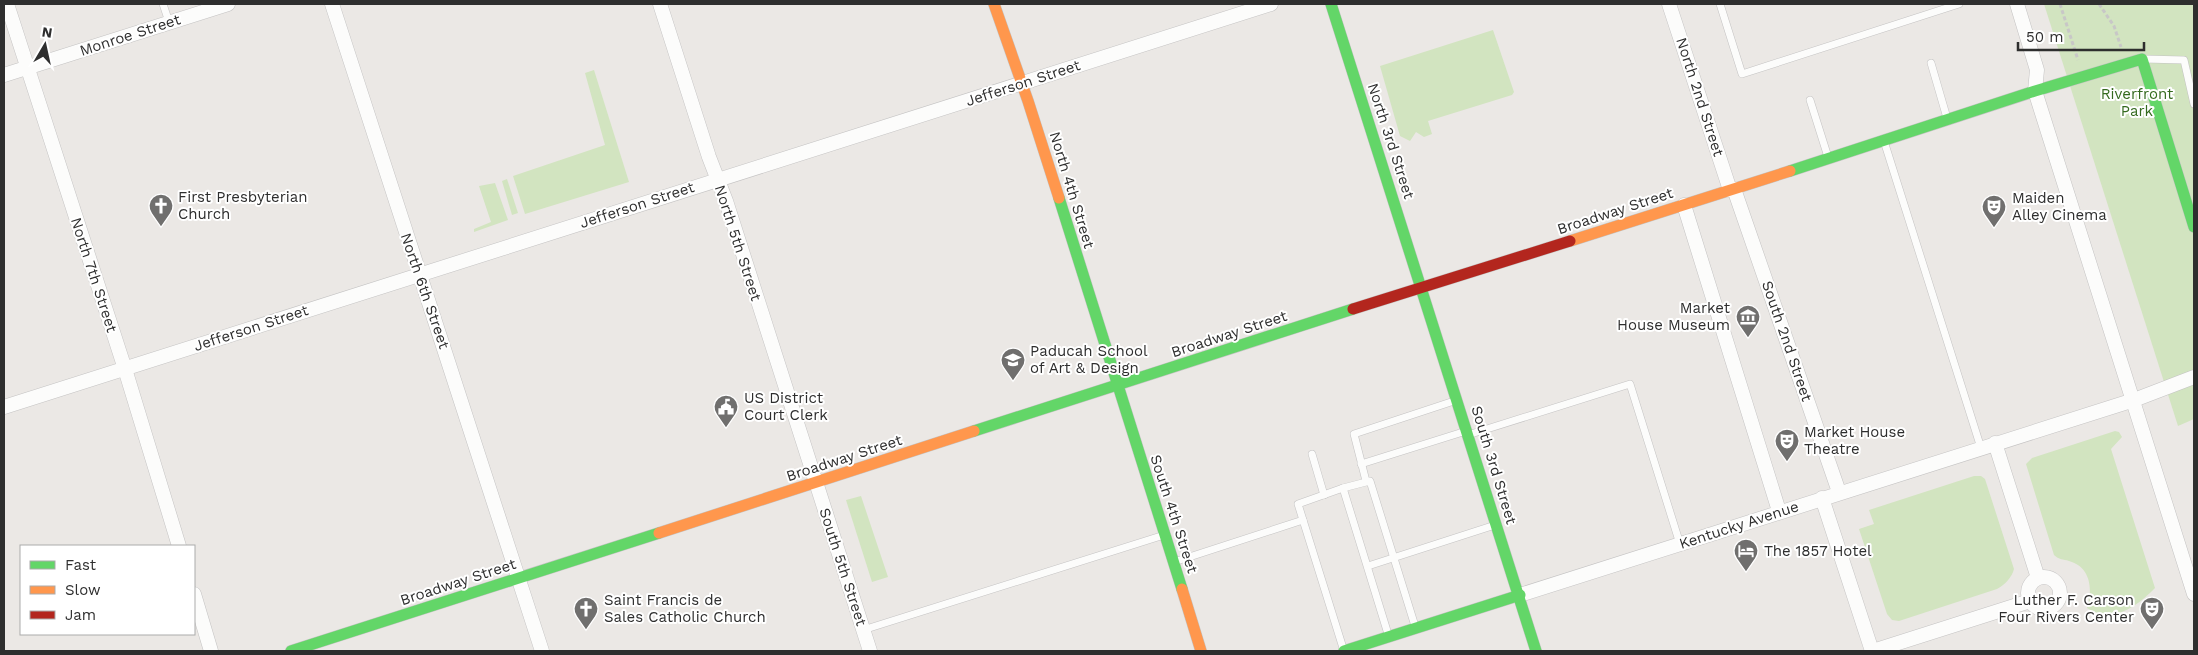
<svg xmlns="http://www.w3.org/2000/svg" width="2198" height="655" viewBox="0 0 2198 655" font-family="'Work Sans',sans-serif">
<style>
.green{fill:#d2e4c0}
.lines{fill:none;stroke-linecap:round;stroke-linejoin:round}
.lane-casing{stroke:#c4c3c3;stroke-width:8}
.street-casing{stroke:#c4c3c3;stroke-width:15}
.fast-casing{stroke:#c4c3c3;stroke-width:12}
.slow-casing{stroke:#c4c3c3;stroke-width:12}
.jam-casing{stroke:#c4c3c3;stroke-width:12}
.path{stroke:#c8c7c7;stroke-width:3;stroke-dasharray:4 2.5;stroke-linecap:butt}
.lane{stroke:#fcfcfb;stroke-width:7}
.street{stroke:#fcfcfb;stroke-width:14}
.fast{stroke:#63d668;stroke-width:11}
.slow{stroke:#ff974d;stroke-width:11}
.jam{stroke:#b3261e;stroke-width:11}
.labels{text-anchor:middle;stroke-width:4;stroke-linejoin:round;paint-order:stroke}
.street-label{font-size:15px;fill:#2e2e2e;stroke:#fff}
.park-label{font-size:15px;fill:#356a1f;stroke:#fff}
.poi-label{font-size:15px;fill:#2e2e2e;stroke:#fff;text-anchor:start}
</style>
<rect width="100%" height="100%" fill="#ebe8e5"/>
<g class="green">
<polygon points="2044,4 2194,4 2194,419 2178,426"/>
<polygon points="1493,30 1514,92 1512,95 1428,121 1432,134 1424,137 1416,132 1410,141 1400,136 1380,66"/>
<polygon points="594,70 629,182 525,214 513,176 605,145 585,73"/>
<polygon points="507,179 518,213 512,215 502,181"/>
<polygon points="495,183 508,220 474,232 474,229 491,222 479,186"/>
<path d="M 2115,431 L 2119,432 L 2122,437 L 2111,449 L 2155,588 C 2137,606 2113,625 2087,608 C 2093,590 2091,567 2069,561 C 2063,559 2059,560 2054,555 L 2026,464 L 2032,458 Z"/>
<path d="M 1974,476 L 1981,476 L 1985,479 L 2014,569 C 2012,577 2005,585 1997,589 L 1899,621 L 1892,620 L 1887,614 L 1859,529 L 1874,524 L 1869,510 Z"/>
<polygon points="861,496 888,577 872,582 846,500"/>
</g>
<g class="lines">
<defs>
<g id="lane">
<polyline points="163,4 169,22"/>
<polyline points="1720,4 1742,74 1959,4"/>
<polyline points="2144,59 2184,60 2194,104"/>
<polyline points="1931,63 1947,118"/>
<polyline points="1810,100 1828,157"/>
<polyline points="1884,141 1981,448"/>
<polyline points="1471,434 1630,384 1680,544"/>
<polyline points="1312,454 1324,495"/>
<polyline points="1361,464 1463,432"/>
<polyline points="1366,481 1354,434 1454,401"/>
<polyline points="1343,488 1370,481 1415,626"/>
<polyline points="1177,561 1303,520"/>
<polyline points="1368,566 1492,526"/>
<polyline points="863,630 1161,536"/>
<polyline points="1343,648 1298,504 1343,488 1388,634"/>
</g>
<g id="street">
<polyline points="7,4 125,369 179,546"/>
<polyline points="332,4 542,651"/>
<polyline points="660,4 709,157 726,201 870,651"/>
<polyline points="1669,4 1730,190"/>
<polyline points="2017,4 2037,70 2035,91 2194,594"/>
<polyline points="4,75 228,4"/>
<polyline points="1734,189 1839,492"/>
<polyline points="1684,205 1779,511"/>
<polyline points="4,407 1271,4"/>
<polyline points="1995,443 2038,578"/>
<polyline points="1822,498 1872,651"/>
<circle cx="2044" cy="593" r="16"/>
<polyline points="194,594 211,651"/>
<polyline points="1520,595 2134,400 2194,377"/>
<polyline points="1873,651 2030,601"/>
</g>
<g id="fast">
<polyline points="1331,4 1536,651"/>
<polyline points="1790,171 2035,91 2142,59 2194,227"/>
<polyline points="1059,198 1182,589"/>
<polyline points="974,431 1353,309"/>
<polyline points="291,651 659,533"/>
<polyline points="1344,651 1520,595"/>
</g>
<g id="slow">
<polyline points="994,4 1028,101 1059,198"/>
<polyline points="1570,241 1790,171"/>
<polyline points="659,533 974,431"/>
<polyline points="1182,589 1201,651"/>
</g>
<polyline id="jam" points="1353,309 1570,241"/>
</defs>
<use href="#lane" class="lane-casing"/>
<use href="#street" class="street-casing"/>
<use href="#fast" class="fast-casing"/>
<use href="#slow" class="slow-casing"/>
<use href="#jam" class="jam-casing"/>
<g class="path">
<polyline points="2060,4 2078,60"/>
<polyline points="2099,4 2114,26 2121,47"/>
</g>
<use href="#lane" class="lane"/>
<use href="#street" class="street"/>
<use href="#fast" class="fast"/>
<use href="#slow" class="slow"/>
<use href="#jam" class="jam"/>
</g>
<defs>
<symbol id="church-pin" viewBox="-11 -11 22 30"><path d="M0 17L-7.5 6A9.5 9.5 0 1 1 7.5 6Z" fill="#706f6e" stroke="#fff"/><path d="M-1.2-6h2.4v3.5h3.3v2.4h-3.3V6h-2.4V-.1h-3.3v-2.4h3.3Z" fill="#fff"/></symbol>
<symbol id="theatre-pin" viewBox="-11 -11 22 30"><path d="M0 17L-7.5 6A9.5 9.5 0 1 1 7.5 6Z" fill="#706f6e" stroke="#fff"/><path d="M-5-5.5Q0-4 5-5.5V0Q5 5 0 6Q-5 5-5 0ZM-3.3-2.5H-1v1.5H-3.3ZM1-2.5H3.3v1.5H1ZM-2.8 1Q0 5.5 2.8 1Z" fill="#fff"/></symbol>
<symbol id="museum-pin" viewBox="-11 -11 22 30"><path d="M0 17L-7.5 6A9.5 9.5 0 1 1 7.5 6Z" fill="#706f6e" stroke="#fff"/><path d="M0-6L6-3V-2H-6V-3ZM-5-1h2V3h-2ZM-1-1h2V3h-2ZM3-1h2V3H3ZM-6 4H6V6H-6Z" fill="#fff"/></symbol>
<symbol id="university-pin" viewBox="-11 -11 22 30"><path d="M0 17L-7.5 6A9.5 9.5 0 1 1 7.5 6Z" fill="#706f6e" stroke="#fff"/><path d="M0-5L7-2L0 1L-7-2ZM-4 1L0 2.5L4 1V4Q0 6-4 4Z" fill="#fff"/></symbol>
<symbol id="civic-pin" viewBox="-11 -11 22 30"><path d="M0 17L-7.5 6A9.5 9.5 0 1 1 7.5 6Z" fill="#706f6e" stroke="#fff"/><path d="M-.6-6.5H3V-4.5H.6V-3L4-1V1h2V6H-6V1h2V-1L-.6-3ZM-1.2 2.5V6h2.4V2.5Z" fill="#fff"/></symbol>
<symbol id="hotel-pin" viewBox="-11 -11 22 30"><path d="M0 17L-7.5 6A9.5 9.5 0 1 1 7.5 6Z" fill="#706f6e" stroke="#fff"/><path d="M-6-4.5h1.5V1H6V5H4.5V3h-9V5H-6ZM-4 0a1.8 1.8 0 1 1 3.6 0ZM.5 0V-2.5h3Q6-2.5 6 0Z" fill="#fff"/></symbol>
</defs>
<g fill-rule="evenodd">
<use href="#church-pin" x="147" y="192" width="28" height="38"/>
<use href="#theatre-pin" x="1980" y="193" width="28" height="38"/>
<use href="#museum-pin" x="1734" y="303" width="28" height="38"/>
<use href="#university-pin" x="999" y="346" width="28" height="38"/>
<use href="#civic-pin" x="712" y="393" width="28" height="38"/>
<use href="#theatre-pin" x="1773" y="427" width="28" height="38"/>
<use href="#hotel-pin" x="1732" y="537" width="28" height="38"/>
<use href="#church-pin" x="572" y="595" width="28" height="38"/>
<use href="#theatre-pin" x="2138" y="595" width="28" height="38"/>
</g>
<g class="labels">
<g class="street-label">
<text transform="translate(130 35) rotate(-18)" y="5">Monroe Street</text>
<text transform="translate(1023 83) rotate(-18)" y="5">Jefferson Street</text>
<text transform="translate(1700 97) rotate(72)" y="5">North 2nd Street</text>
<text transform="translate(1391 141) rotate(72)" y="5">North 3rd Street</text>
<text transform="translate(1072 190) rotate(73)" y="5">North 4th Street</text>
<text transform="translate(637 205) rotate(-18)" y="5">Jefferson Street</text>
<text transform="translate(1615 211) rotate(-18)" y="5">Broadway Street</text>
<text transform="translate(738 243) rotate(72)" y="5">North 5th Street</text>
<text transform="translate(94 275) rotate(72)" y="5">North 7th Street</text>
<text transform="translate(425 291) rotate(71)" y="5">North 6th Street</text>
<text transform="translate(251 328) rotate(-18)" y="5">Jefferson Street</text>
<text transform="translate(1229 334) rotate(-18)" y="5">Broadway Street</text>
<text transform="translate(1787 341) rotate(71)" y="5">South 2nd Street</text>
<text transform="translate(844 458) rotate(-18)" y="5">Broadway Street</text>
<text transform="translate(1494 465) rotate(73)" y="5">South 3rd Street</text>
<text transform="translate(1174 514) rotate(72)" y="5">South 4th Street</text>
<text transform="translate(1739 525) rotate(-18)" y="5">Kentucky Avenue</text>
<text transform="translate(843 567) rotate(72)" y="5">South 5th Street</text>
<text transform="translate(458 582) rotate(-18)" y="5">Broadway Street</text>
</g>
<g class="park-label">
<text x="2137" y="99">Riverfront<tspan x="2137" dy="17">Park</tspan></text>
</g>
<g class="poi-label">
<text x="178" y="202">First Presbyterian<tspan x="178" dy="17">Church</tspan></text>
<text x="2012" y="203">Maiden<tspan x="2012" dy="17">Alley Cinema</tspan></text>
<text x="1730" y="313" text-anchor="end">Market<tspan x="1730" dy="17">House Museum</tspan></text>
<text x="1030" y="356">Paducah School<tspan x="1030" dy="17">of Art &amp; Design</tspan></text>
<text x="744" y="403">US District<tspan x="744" dy="17">Court Clerk</tspan></text>
<text x="1804" y="437">Market House<tspan x="1804" dy="17">Theatre</tspan></text>
<text x="1764" y="556">The 1857 Hotel</text>
<text x="604" y="605">Saint Francis de<tspan x="604" dy="17">Sales Catholic Church</tspan></text>
<text x="2134" y="605" text-anchor="end">Luther F. Carson<tspan x="2134" dy="17">Four Rivers Center</tspan></text>
</g>
</g>
<rect width="2198" height="655" fill="none" stroke="#2e2e2e" stroke-width="10"/>
<rect x="20" y="545" width="175" height="90" fill="#ffffff" stroke="#ababab"/>
<rect x="30" y="561" width="25" height="8" fill="#63d668" stroke="#ababab"/>
<text x="65" y="570" font-size="15" fill="#2e2e2e">Fast</text>
<rect x="30" y="586" width="25" height="8" fill="#ff974d" stroke="#ababab"/>
<text x="65" y="595" font-size="15" fill="#2e2e2e">Slow</text>
<rect x="30" y="611" width="25" height="8" fill="#b3261e" stroke="#ababab"/>
<text x="65" y="620" font-size="15" fill="#2e2e2e">Jam</text>
<g transform="translate(45 45) rotate(9)" stroke="#ffffff" stroke-width="4" paint-order="stroke">
<path d="M0-4L9 19L0 12L-9 19Z" fill="#2e2e2e"/>
<text y="-8" font-size="14" font-weight="bold" text-anchor="middle" fill="#2e2e2e">N</text>
</g>
<path d="M2018 42v8h126v-8" fill="none" stroke="#2e2e2e" stroke-width="2.5"/>
<text x="2026" y="42" font-size="15" fill="#2e2e2e" stroke="#ffffff" stroke-width="4" paint-order="stroke">50 m</text>
</svg>
